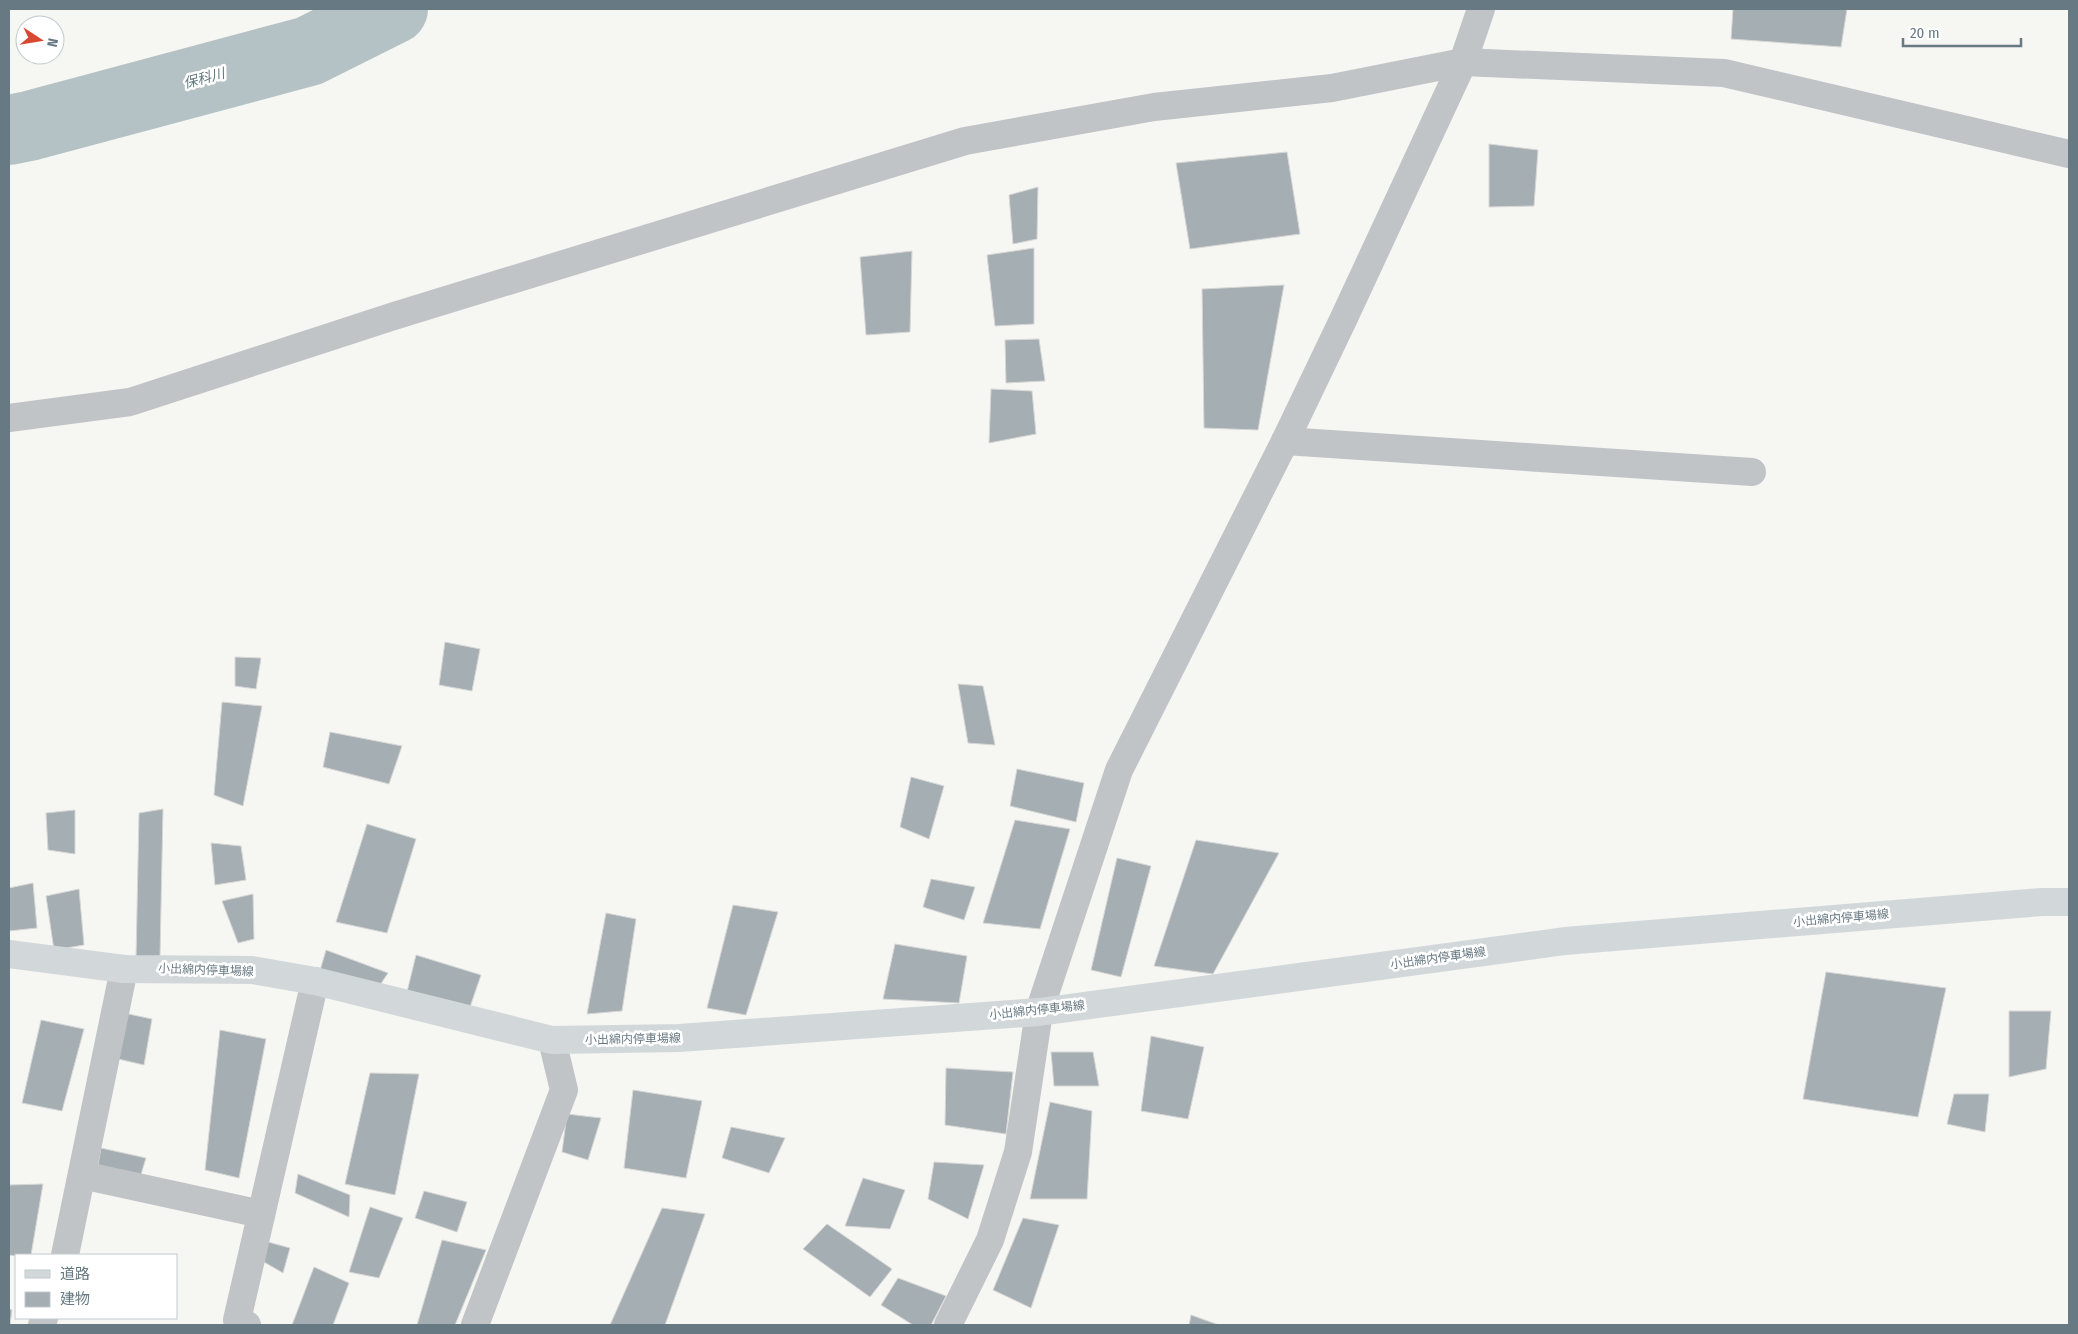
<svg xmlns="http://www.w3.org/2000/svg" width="2078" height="1334" viewBox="0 0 2078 1334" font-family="'Fira Sans Condensed','Noto Sans JP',sans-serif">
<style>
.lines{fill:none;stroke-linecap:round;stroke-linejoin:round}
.river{stroke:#b5c2c5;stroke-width:70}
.building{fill:#a5aeb2;stroke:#d8d7d6}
.minor{stroke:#c0c4c7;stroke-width:28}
.major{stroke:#d2d8da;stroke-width:28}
.labels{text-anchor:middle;stroke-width:5;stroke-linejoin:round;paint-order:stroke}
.street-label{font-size:12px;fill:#677982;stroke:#fff}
.water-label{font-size:14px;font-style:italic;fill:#637a7f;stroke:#fff}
</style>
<rect width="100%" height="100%" fill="#f6f6f3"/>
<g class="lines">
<polyline class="river" points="9,130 29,126 309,51 393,9"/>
</g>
<g class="building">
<polygon points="1733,9 1847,9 1841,47 1731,39"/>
<polygon points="1489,144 1538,150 1534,206 1489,207"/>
<polygon points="1287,152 1300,234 1190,249 1176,163"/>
<polygon points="1038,187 1037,239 1013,244 1009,195"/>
<polygon points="1034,248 1034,324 995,326 987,255"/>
<polygon points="912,251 910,332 866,335 860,257"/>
<polygon points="1284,285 1258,430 1204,428 1202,289"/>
<polygon points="1039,339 1045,381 1006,383 1005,340"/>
<polygon points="991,389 1032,391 1036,434 989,443"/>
<polygon points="445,642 480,649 472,691 439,685"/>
<polygon points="235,657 261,658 256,689 235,686"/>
<polygon points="958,684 983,686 995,745 968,743"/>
<polygon points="222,702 262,706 243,806 214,795"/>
<polygon points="330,732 402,746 389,784 323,767"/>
<polygon points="1017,769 1084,783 1076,822 1010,806"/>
<polygon points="911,777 944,786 929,839 900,827"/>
<polygon points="163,809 160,956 136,958 139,813"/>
<polygon points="75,810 75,854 48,850 46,813"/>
<polygon points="1015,820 1070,829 1040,929 983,923"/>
<polygon points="367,824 416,839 387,933 336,922"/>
<polygon points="1196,840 1279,853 1213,974 1154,966"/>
<polygon points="211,843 241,846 246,880 215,885"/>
<polygon points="1117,858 1151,866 1121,977 1091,970"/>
<polygon points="931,879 975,887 964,920 923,907"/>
<polygon points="33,883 37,928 9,931 9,888"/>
<polygon points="79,889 84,945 54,950 46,896"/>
<polygon points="253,894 254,939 238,943 222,901"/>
<polygon points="733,905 778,912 746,1015 707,1008"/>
<polygon points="606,913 636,919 622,1011 587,1014"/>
<polygon points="895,944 967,956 959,1003 883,999"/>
<polygon points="326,950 388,973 378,988 319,974"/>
<polygon points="416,955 481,975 469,1010 407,992"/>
<polygon points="1826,972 1946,988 1918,1117 1803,1099"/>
<polygon points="2009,1011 2051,1011 2046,1069 2009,1077"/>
<polygon points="124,1013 152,1019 144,1065 114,1058"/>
<polygon points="41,1020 84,1029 62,1111 22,1103"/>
<polygon points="220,1030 266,1039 239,1178 205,1170"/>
<polygon points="1151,1036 1204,1047 1188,1119 1141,1111"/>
<polygon points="1051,1052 1093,1052 1099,1086 1054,1086"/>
<polygon points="946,1068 1013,1072 1006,1134 945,1125"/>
<polygon points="370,1073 419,1074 395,1195 345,1184"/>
<polygon points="633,1090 702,1101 686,1178 624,1168"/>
<polygon points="1954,1094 1989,1094 1985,1132 1947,1124"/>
<polygon points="1050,1102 1092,1111 1087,1199 1030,1199"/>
<polygon points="567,1114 601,1118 588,1160 562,1152"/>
<polygon points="731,1127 785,1138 769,1173 722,1158"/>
<polygon points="101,1148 146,1158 139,1181 97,1171"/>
<polygon points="934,1162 984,1165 968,1219 928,1199"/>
<polygon points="298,1174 350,1195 349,1217 295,1193"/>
<polygon points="863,1178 905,1190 890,1229 845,1226"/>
<polygon points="43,1184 31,1255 16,1256 9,1255 9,1185"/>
<polygon points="424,1191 467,1202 457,1232 415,1218"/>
<polygon points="370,1207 403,1218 379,1278 349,1272"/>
<polygon points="662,1208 705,1214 665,1325 610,1325"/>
<polygon points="1023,1218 1059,1225 1031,1308 993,1290"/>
<polygon points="827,1224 892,1269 870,1297 803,1249"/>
<polygon points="442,1240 486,1250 455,1325 417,1325"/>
<polygon points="268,1242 290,1248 283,1273 264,1262"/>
<polygon points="314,1267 349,1283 333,1325 292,1325"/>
<polygon points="898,1278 946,1296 931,1325 913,1325 881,1305"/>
<polygon points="9,1309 12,1310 10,1325 9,1325"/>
<polygon points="1191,1315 1219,1325 1189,1325"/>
</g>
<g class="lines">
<g class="minor">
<polyline points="9,418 130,402 394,316 965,141 1154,107 1332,88 1463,62 1724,73 2069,154"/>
<polyline points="1285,441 1752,472"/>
<polyline points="82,1175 261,1214"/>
<polyline points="65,1255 124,969"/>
<polyline points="42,1325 44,1318"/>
<polyline points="247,1325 237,1320 315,981"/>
<polyline points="475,1325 564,1090 552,1040"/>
<polyline points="948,1325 990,1240 1018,1152 1039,1012 1119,770 1285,441 1343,320 1463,62 1481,9"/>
</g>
<polyline class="major" points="9,954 124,969 252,970 315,981 552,1040 679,1038 1039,1012 1565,941 2042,902 2069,902"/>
</g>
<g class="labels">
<g class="street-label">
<text transform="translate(1841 918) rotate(-5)" y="4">小出綿内停車場線</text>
<text transform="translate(1438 958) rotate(-8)" y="4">小出綿内停車場線</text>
<text transform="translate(206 970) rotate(2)" y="4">小出綿内停車場線</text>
<text transform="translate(1037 1010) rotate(-6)" y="4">小出綿内停車場線</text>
<text transform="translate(633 1039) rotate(-1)" y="4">小出綿内停車場線</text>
</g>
<g class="water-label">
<text transform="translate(204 78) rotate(-15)" y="5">保科川</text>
</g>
</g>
<rect width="2078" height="1334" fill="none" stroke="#677982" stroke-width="20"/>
<rect x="15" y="1254" width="162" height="65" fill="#ffffff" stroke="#c2c9cd"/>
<rect x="25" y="1270" width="25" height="8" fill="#d2d8da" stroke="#c2c9cd"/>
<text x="60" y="1279" font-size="15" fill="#677982">道路</text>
<rect x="25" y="1292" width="25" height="15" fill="#a5aeb2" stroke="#c2c9cd"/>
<text x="60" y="1304" font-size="15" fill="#677982">建物</text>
<g transform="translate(40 40) rotate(102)"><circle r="24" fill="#ffffff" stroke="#c2c9cd"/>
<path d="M0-4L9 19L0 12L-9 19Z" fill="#d94830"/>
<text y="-8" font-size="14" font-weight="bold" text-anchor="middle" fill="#677982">N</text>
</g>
<path d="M1903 38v8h118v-8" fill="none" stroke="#677982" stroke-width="2.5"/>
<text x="1910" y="38" font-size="15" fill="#677982" stroke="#ffffff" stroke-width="4" paint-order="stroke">20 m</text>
</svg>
